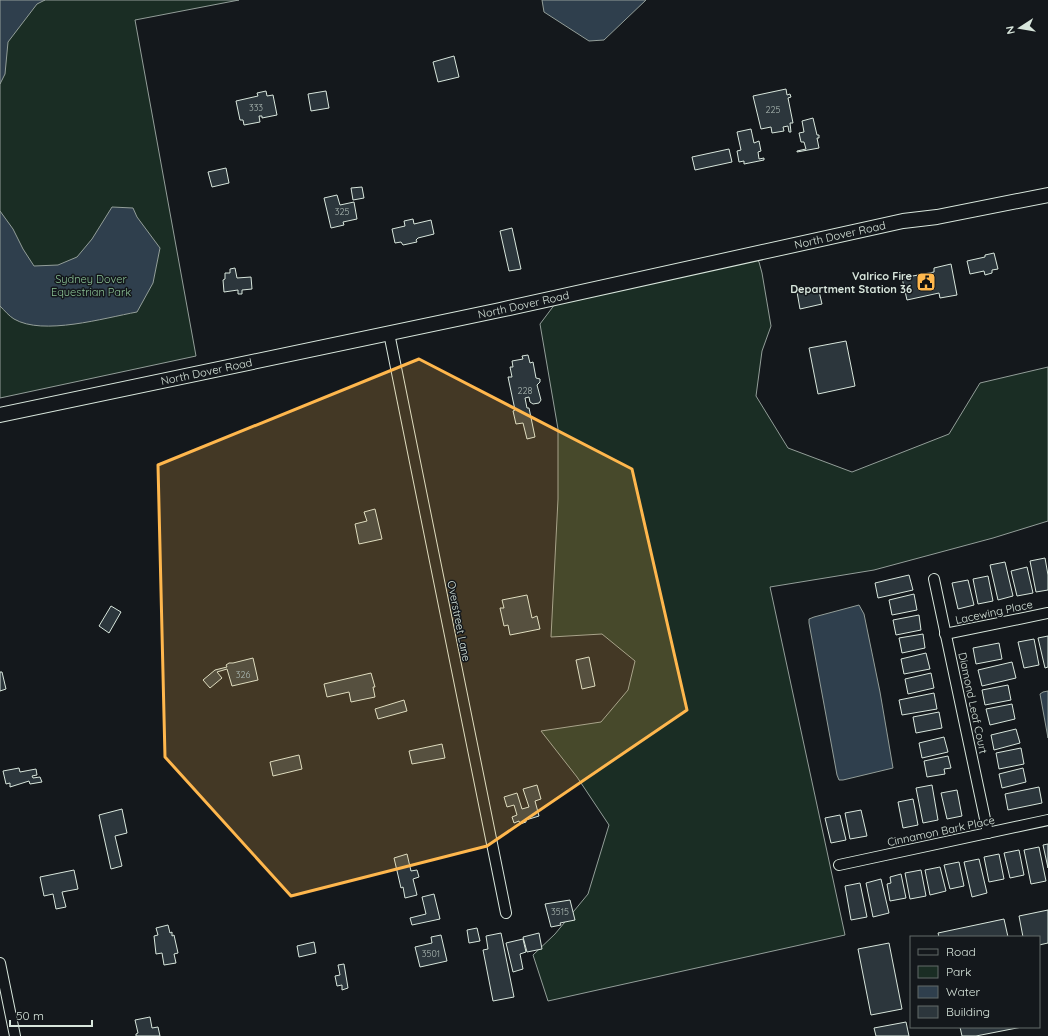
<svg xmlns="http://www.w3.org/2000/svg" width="1048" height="1036" viewBox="0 0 1048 1036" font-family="Quicksand,sans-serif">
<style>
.green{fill:#1a2d24;stroke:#939e99}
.water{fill:#2f3f4d;stroke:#939e99}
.building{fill:#2c363c;stroke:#d8e6dc}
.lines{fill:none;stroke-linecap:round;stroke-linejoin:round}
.street-casing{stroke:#d8e6dc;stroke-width:12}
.secondary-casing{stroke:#d8e6dc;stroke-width:16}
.street{stroke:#14181c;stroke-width:10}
.secondary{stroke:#14181c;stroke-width:14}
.marked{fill:#ffb74d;fill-opacity:0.2;stroke:#ffb74d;stroke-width:3;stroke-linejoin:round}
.labels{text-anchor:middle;stroke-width:3;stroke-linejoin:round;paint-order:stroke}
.number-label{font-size:9px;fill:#adbab4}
.street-label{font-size:11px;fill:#d8e6dc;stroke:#14181c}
.poi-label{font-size:11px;font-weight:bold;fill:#d8e6dc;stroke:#14181c;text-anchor:end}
.park-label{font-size:11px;fill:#8ac095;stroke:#14181c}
</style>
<rect width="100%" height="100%" fill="#14181c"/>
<g class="green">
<polygon points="0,0 239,0 135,20 196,356 0,398"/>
<polygon points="757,259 759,262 762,273 771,326 762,351 756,396 788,448 852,472 949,434 980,383 1048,367 1048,521 993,538 874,570 770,587 845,935 548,1001 533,955 555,934 588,894 609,825 577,777 541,731 601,722 628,690 635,661 602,634 551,637 558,499 558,429 540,324 555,304"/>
</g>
<g class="water">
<polygon points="0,0 45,0 37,4 8,42 5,74 0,84"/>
<polygon points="542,0 646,0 604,40 589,41 544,12"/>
<path d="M 112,207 L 133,208 L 137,217 L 160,248 L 153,283 L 137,312 C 104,318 43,336 14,319 C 9,316 4,310 0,306 L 0,211 L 13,229 L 23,249 L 34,266 L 58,265 L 77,257 L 92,239 Z"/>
<polygon points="859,605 864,614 880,692 893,768 843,780 839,780 837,775 809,623 809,619 814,617"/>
<polygon points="1048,691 1048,738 1040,694 1043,692"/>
</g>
<g class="building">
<polygon points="454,56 459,77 438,82 433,62"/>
<polygon points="786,89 787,95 790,94 791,97 788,98 793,123 790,123 791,132 789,132 788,126 783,127 784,131 772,133 771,127 761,129 753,96"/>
<polygon points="266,91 267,96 273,95 277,115 262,118 262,116 259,116 260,122 244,125 243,120 240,120 236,101 258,96 257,93"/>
<polygon points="326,91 329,108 311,111 308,94"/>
<polygon points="813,118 817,135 819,135 819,138 817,138 819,148 797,152 797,151 806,149 804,142 801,142 799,133 804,132 802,121"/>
<polygon points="751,129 754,143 759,141 761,151 758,152 759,159 764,158 764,160 744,164 744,161 739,162 737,151 741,150 737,132"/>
<polygon points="729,149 732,162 695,170 692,157"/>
<polygon points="226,168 229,183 212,187 208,172"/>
<polygon points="362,187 364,198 353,200 351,188"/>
<polygon points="337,195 340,205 354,202 357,219 343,222 344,225 331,228 324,198"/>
<polygon points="413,219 414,224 431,220 434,234 418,238 416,240 417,242 403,245 401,242 395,243 392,229 405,226 404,221"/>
<polygon points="512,228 521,269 509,271 500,231"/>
<polygon points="994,253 998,269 992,270 992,273 985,275 984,271 970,274 967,261 985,257 985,255"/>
<polygon points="951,264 957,295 940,298 939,293 907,300 902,278 934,272 934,268"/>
<polygon points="235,268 237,278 251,277 252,289 242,290 242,294 238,294 238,290 224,292 223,280 225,279 225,273 230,273 230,269"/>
<polygon points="818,287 822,304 800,309 797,292"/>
<polygon points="846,341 855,386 818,394 809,348"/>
<polygon points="528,355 530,363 533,362 536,378 540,379 540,382 537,385 541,400 539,403 533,404 530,402 529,397 525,398 527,408 529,408 535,437 527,439 523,423 516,424 513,411 515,410 508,377 512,377 510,367 513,367 512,361 523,359 522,356"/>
<polygon points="375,509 382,539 359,544 355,524 367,521 364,512"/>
<polygon points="1045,558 1048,575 1048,590 1036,592 1030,561"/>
<polygon points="1005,562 1013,596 998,600 990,565"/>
<polygon points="1027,567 1033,593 1017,596 1011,571"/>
<polygon points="909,575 913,590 878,598 875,583"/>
<polygon points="988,576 993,601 978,604 973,579"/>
<polygon points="968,580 974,605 958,609 952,583"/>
<polygon points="914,594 917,610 892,615 889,600"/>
<polygon points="527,595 532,618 537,616 540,629 510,635 508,625 504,626 500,608 504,608 502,600"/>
<polygon points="111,606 121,612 109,633 99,626"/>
<polygon points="919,615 921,630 896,635 893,620"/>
<polygon points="923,634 925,648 902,653 899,638"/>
<polygon points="1048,636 1048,667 1045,668 1038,638"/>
<polygon points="1034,639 1039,665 1024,668 1018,642"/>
<polygon points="999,643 1002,659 976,664 973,648"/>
<polygon points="926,653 930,669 904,674 901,659"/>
<polygon points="589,657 595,686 582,689 576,660"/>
<polygon points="253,658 258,680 232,686 227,669 217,672 222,678 210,688 203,680 215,670 227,667 226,665 229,663 233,663"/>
<polygon points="1012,662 1016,678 982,686 978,670"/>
<polygon points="0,672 2,672 6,689 0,691"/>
<polygon points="371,673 375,687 373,687 375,697 351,702 349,692 327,697 324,684"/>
<polygon points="931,673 934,688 908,694 905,679"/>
<polygon points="1008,685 1011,700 985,705 982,690"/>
<polygon points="934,693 937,709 902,715 899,700"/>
<polygon points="404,700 407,711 378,719 375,709"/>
<polygon points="1012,704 1015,719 990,725 986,709"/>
<polygon points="939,712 942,728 916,733 913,717"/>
<polygon points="1016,729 1020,743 994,750 991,735"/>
<polygon points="944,737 948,752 922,758 919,743"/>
<polygon points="442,744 445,758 412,764 409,751"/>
<polygon points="1021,748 1024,764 999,769 996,753"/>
<polygon points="299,755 302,769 273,776 270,762"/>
<polygon points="948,756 951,768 944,769 945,774 927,777 924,761"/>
<polygon points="19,768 20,772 36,769 37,775 32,776 33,778 40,777 42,782 30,784 29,781 10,787 10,783 6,784 3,771"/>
<polygon points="1023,768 1026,782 1002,788 999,774"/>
<polygon points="537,785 541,799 535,801 539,816 526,820 526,822 520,824 519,821 514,823 512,817 517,815 514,805 507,807 504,797 517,793 522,809 529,807 523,789"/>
<polygon points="932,785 938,820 923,823 916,788"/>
<polygon points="1039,787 1042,803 1008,810 1005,794"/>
<polygon points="957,790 962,816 947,819 941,793"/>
<polygon points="913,799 918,825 903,828 898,802"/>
<polygon points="122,809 127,833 115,836 122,866 111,869 99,815"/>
<polygon points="861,810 867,836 850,839 845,813"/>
<polygon points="840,815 846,840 831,843 825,818"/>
<polygon points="1048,844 1048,868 1043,845"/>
<polygon points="1039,847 1046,881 1031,884 1024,850"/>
<polygon points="1019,850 1024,875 1010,878 1004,853"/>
<polygon points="407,854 411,871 417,870 419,877 413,879 417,895 405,898 403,887 401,888 394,858"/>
<polygon points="999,854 1004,879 989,882 984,857"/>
<polygon points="979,859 987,893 972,897 964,862"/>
<polygon points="959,862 964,886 950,889 944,865"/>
<polygon points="940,867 946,891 930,895 925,870"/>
<polygon points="74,870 78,889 62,892 66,907 56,909 53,894 44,896 40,877"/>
<polygon points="921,870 926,896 910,899 905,873"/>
<polygon points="901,874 906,898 890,901 887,884 891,883 890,877"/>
<polygon points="881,879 889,913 873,917 866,883"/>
<polygon points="860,883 867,917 851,920 845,886"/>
<polygon points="434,894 440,919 412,925 410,918 426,914 422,897"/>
<polygon points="570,900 575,920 560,923 561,925 551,927 545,904"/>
<polygon points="1048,910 1048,943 1039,945 1039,937 1023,937 1019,916"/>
<polygon points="1004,919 1008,937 939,937 938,933"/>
<polygon points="168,925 170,933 172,932 172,936 174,935 178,953 174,954 176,963 164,965 162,953 156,954 154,936 158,935 156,928"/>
<polygon points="477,928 480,941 469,943 467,930"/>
<polygon points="501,933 514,997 493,1001 483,950 488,949 486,936"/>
<polygon points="539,933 542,949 527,952 523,937"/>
<polygon points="441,935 447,961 420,967 415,947 432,943 431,937"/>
<polygon points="523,939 526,952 520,954 523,969 513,972 506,943"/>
<polygon points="314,942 316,953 299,957 297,946"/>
<polygon points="889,943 902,1009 871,1015 858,949"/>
<polygon points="344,964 348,988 342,990 342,985 337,986 335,976 340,975 338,965"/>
<polygon points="150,1017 152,1028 158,1027 160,1036 136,1036 136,1034 138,1033 135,1020"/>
<polygon points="906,1022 909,1036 876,1036 874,1028"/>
<polygon points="960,1027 1022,1027 976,1036 962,1036"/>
</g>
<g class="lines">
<defs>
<g id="street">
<polyline points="389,333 506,913"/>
<polyline points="934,579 988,833"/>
<polyline points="945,634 1048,613"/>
<polyline points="839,865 1048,820"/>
<polyline points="0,963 15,1036"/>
</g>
<g id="secondary">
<path id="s1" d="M 0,415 L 500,310 L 903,221 L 937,217 L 1048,195"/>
</g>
</defs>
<use href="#street" class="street-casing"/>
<use href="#secondary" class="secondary-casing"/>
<use href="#street" class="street"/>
<use href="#secondary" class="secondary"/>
</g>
<path class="marked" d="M 419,359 L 632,469 L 687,710 L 487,846 L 291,896 L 165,757 L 158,465 Z"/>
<defs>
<symbol id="civic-square" viewBox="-11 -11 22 22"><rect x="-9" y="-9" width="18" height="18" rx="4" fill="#ffb74d" stroke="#14181c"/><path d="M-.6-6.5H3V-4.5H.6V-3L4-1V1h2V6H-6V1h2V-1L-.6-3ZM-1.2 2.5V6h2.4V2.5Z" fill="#111"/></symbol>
</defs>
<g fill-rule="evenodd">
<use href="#civic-square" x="915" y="271" width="22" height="22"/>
</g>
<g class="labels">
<g class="number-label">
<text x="256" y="111">333</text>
<text x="773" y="113">225</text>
<text x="342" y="215">325</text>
<text x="525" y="394">228</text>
<text x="243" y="678">326</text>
<text x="560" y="915">3515</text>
<text x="431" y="957">3501</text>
</g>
<g class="street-label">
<text dy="4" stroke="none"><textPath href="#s1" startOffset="859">North Dover Road</textPath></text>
<text dy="4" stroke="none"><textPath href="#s1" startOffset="535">North Dover Road</textPath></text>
<text dy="4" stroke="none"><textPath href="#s1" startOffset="211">North Dover Road</textPath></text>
<text transform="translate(994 612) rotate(-12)" y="4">Lacewing Place</text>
<text transform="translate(459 621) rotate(79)" y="4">Overstreet Lane</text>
<text transform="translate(973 703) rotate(78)" y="4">Diamond Leaf Court</text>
<text transform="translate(941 831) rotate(-12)" y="4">Cinnamon Bark Place</text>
</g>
<g class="poi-label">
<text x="912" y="280">Valrico Fire<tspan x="912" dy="13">Department Station 36</tspan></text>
</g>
<g class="park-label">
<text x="91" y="283">Sydney Dover<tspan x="91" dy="13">Equestrian Park</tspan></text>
</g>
</g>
<rect x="910" y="936" width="130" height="92" fill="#14181c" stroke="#626a69"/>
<rect x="918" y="949" width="20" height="6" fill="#14181c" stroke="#626a69"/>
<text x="946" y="956" font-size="12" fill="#d8e6dc">Road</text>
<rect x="918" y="966" width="20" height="12" fill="#1a2d24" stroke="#626a69"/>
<text x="946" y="976" font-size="12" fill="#d8e6dc">Park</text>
<rect x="918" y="986" width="20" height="12" fill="#2f3f4d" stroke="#626a69"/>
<text x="946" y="996" font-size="12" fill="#d8e6dc">Water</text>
<rect x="918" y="1006" width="20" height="12" fill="#2c363c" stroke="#626a69"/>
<text x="946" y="1016" font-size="12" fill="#d8e6dc">Building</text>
<g transform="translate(1020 28) rotate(258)" stroke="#14181c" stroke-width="3" paint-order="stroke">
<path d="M0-3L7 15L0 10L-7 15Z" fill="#d8e6dc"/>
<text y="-6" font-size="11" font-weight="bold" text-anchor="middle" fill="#d8e6dc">N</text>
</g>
<path d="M10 1020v6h82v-6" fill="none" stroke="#d8e6dc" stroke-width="2"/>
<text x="16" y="1020" font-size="12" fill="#d8e6dc" stroke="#14181c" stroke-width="3" paint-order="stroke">50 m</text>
</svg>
